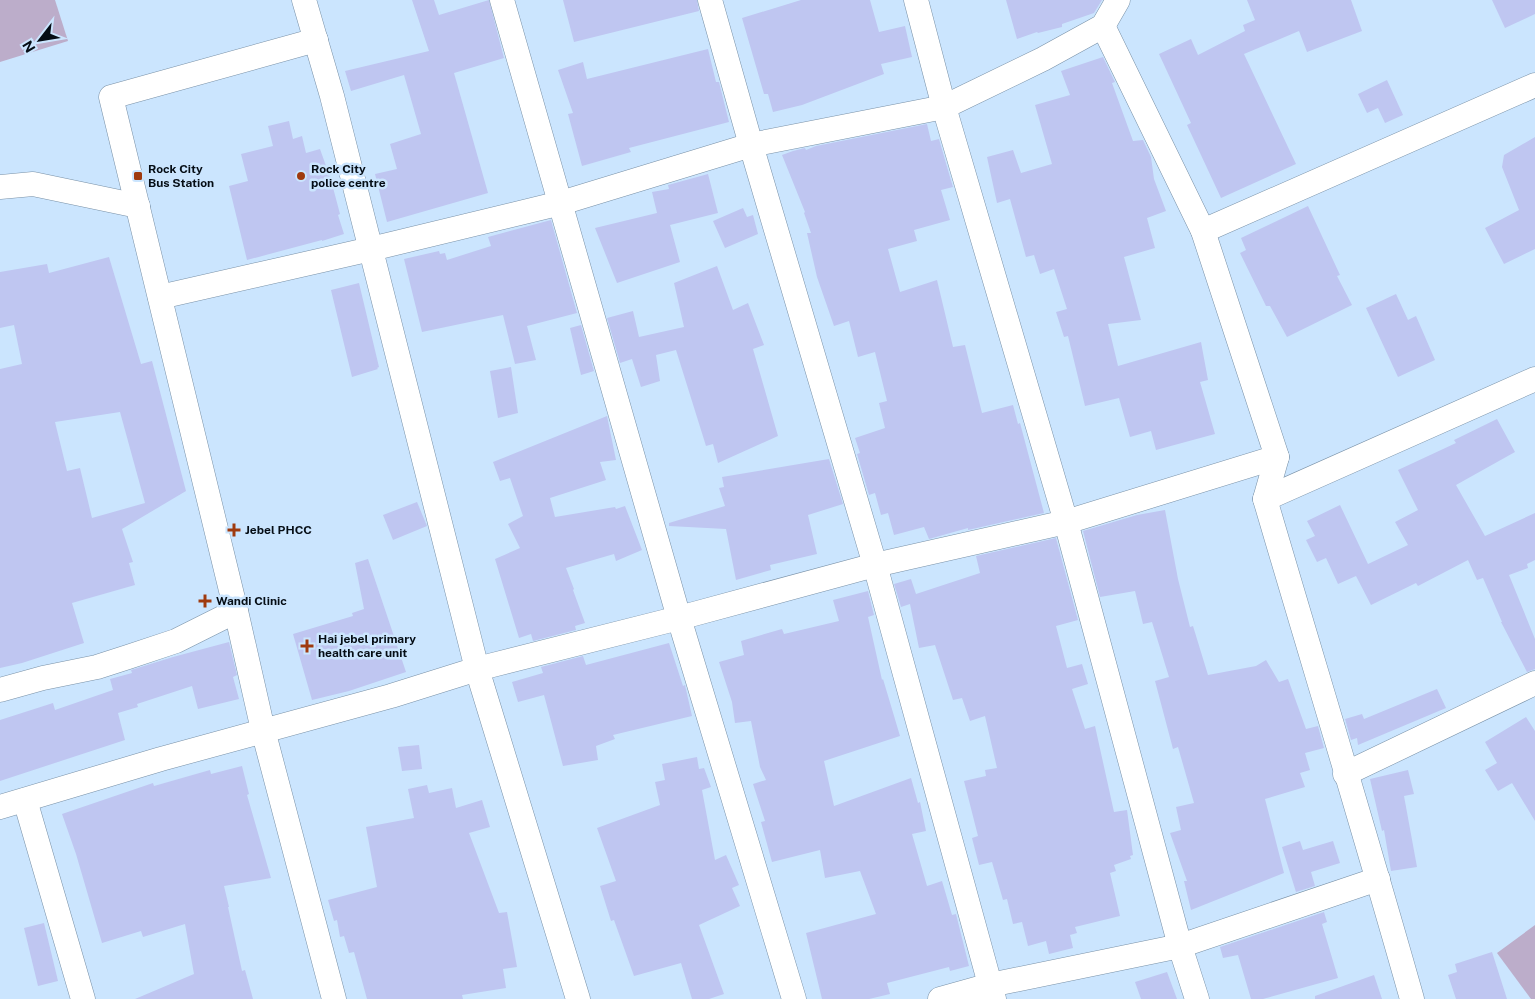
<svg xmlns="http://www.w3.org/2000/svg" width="1535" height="999" viewBox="0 0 1535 999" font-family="'Public Sans',sans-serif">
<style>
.green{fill:#bcadca}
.building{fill:#bfc6f1;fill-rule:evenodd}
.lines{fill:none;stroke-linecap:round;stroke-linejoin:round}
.minor-casing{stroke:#7991a7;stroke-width:25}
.minor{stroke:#fff;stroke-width:24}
.poi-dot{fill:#9f3a0f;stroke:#cbe5fe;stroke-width:2}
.labels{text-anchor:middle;stroke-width:5;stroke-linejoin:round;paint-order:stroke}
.poi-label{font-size:12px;font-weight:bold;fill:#050d15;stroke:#cbe5fe;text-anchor:start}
</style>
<rect width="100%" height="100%" fill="#cbe5fe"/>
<g class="green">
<polygon points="0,0 55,0 68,41 0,62"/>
<polygon points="1535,925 1535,999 1531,999 1497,953"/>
</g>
<g class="building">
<polygon points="412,0 434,0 439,15 489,0 504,58 454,73 488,193 387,222 375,174 397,169 390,144 421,134 404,75 351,91 345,71 429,51"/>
<polygon points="563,0 697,0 699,11 574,42"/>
<polygon points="801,0 870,0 879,32 905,26 912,57 881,64 884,74 802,105 773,112 768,94 764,94 742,18"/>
<polygon points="1006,0 1102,0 1094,13 1062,24 1062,27 1038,33 1037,32 1017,39"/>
<polygon points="1247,0 1351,0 1362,31 1307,52 1299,31 1244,54 1296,164 1221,198 1187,125 1191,123 1159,54 1191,39 1198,55 1245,31 1243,25 1255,20"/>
<polygon points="1492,0 1535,0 1535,14 1505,28"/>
<polygon points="708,49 716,82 719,82 729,122 629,148 631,152 582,166 568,114 573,113 558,70 583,62 587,79"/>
<polygon points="1103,57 1115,82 1112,83 1133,141 1143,140 1151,157 1154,179 1166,211 1147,218 1155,248 1124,257 1141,320 1108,324 1118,366 1201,342 1208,380 1200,382 1215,434 1156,450 1151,431 1130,437 1119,398 1085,406 1068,336 1064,337 1056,312 1067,309 1054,269 1040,274 1034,255 1026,257 1010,199 997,203 987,157 1013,150 1021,173 1052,164 1035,105 1070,95 1061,71"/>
<polygon points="1387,80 1403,115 1385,123 1378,108 1367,113 1358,94"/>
<polygon points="289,121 293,139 302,136 306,153 320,149 331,180 340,214 338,215 344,234 322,241 322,240 247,260 229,186 248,181 241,154 273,146 268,126"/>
<polygon points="927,124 931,141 939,139 950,177 953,187 941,190 950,220 914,230 917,241 888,249 900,292 937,280 953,347 965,345 982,413 1013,405 1018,424 1020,423 1044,513 968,530 968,528 929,539 924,527 894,535 888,513 881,515 875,493 869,495 857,454 860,453 855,438 885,428 879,403 887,401 875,352 858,357 849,321 834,326 817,277 807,233 811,233 804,213 805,212 782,155 793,151 805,148 806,150 816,146"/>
<polygon points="1535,137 1535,249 1504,264 1485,228 1519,210 1502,167 1504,155"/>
<polygon points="708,174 718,213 670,225 680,262 617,283 595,228 657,213 652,192 669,189 668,185"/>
<polygon points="1308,206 1340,275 1337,276 1352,305 1287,337 1270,306 1266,306 1240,253 1246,250 1241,238"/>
<polygon points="743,208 747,217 753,215 758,234 725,248 713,221"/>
<polygon points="551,220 577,313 527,326 536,360 515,364 503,315 422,332 404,259 439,251 440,254 445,253 447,260 491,246 488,237"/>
<path d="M 109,257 L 141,364 L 152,361 L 186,491 L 122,529 L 133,562 L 129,563 L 135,585 L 72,603 L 84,643 L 22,663 L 0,668 L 0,369 L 22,364 L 14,325 L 0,328 L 0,272 L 47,264 L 49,273 ZM 120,412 L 145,503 L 92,518 L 80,468 L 67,471 L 55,422 Z"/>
<polygon points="717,266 733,310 748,303 764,345 753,349 778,436 718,463 713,444 706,446 676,350 656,355 660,381 641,387 632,359 620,363 607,318 633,311 639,337 684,327 674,283"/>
<polygon points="359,283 379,367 377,368 378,369 352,377 331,290"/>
<polygon points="1396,294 1408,320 1416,316 1435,360 1398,377 1366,308"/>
<polygon points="581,325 594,371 581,375 570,328"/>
<polygon points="511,367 518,413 498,418 490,371"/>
<polygon points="607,416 616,460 600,462 606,480 550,498 555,517 615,507 616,509 625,506 642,550 616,561 614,554 566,568 574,589 573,590 585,623 575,626 576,630 533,641 531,634 519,638 495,559 520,548 508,524 523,516 510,478 500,481 493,462"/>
<polygon points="1497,419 1515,452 1456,485 1485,536 1535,513 1535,560 1527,564 1528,568 1509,575 1535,639 1535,669 1527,672 1501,622 1502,622 1483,578 1477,580 1468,560 1418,586 1416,583 1371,605 1356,576 1338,584 1326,558 1317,562 1306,540 1315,536 1307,521 1340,505 1368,564 1408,545 1395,522 1418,510 1398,470 1456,443 1454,440"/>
<polygon points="829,459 843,504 808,515 817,554 770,565 771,570 736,580 726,529 669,526 669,523 725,506 719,488 724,487 722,477"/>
<polygon points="417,502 427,526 393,540 383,515"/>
<polygon points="1165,510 1178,579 1190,627 1193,626 1208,675 1256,666 1266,660 1279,682 1288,679 1306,729 1318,726 1324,748 1305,753 1310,770 1300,773 1305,787 1265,799 1284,873 1191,910 1184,881 1187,881 1170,833 1181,830 1176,807 1194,803 1178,747 1173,749 1155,681 1169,677 1152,622 1143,624 1135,591 1100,597 1083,531 1137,515"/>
<polygon points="1056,538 1078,620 1056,626 1067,668 1082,664 1088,684 1072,689 1085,729 1095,726 1114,812 1127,810 1133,855 1130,856 1131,859 1114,865 1116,871 1110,873 1120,916 1075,927 1077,933 1070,935 1073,948 1049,954 1046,941 1028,946 1022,922 1013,924 1007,899 1003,900 992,862 979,865 972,838 978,836 964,781 986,776 985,770 997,768 985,716 970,721 962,698 953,700 935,645 919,648 910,604 901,607 894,584 911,579 916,594 980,573 976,556"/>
<polygon points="368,559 406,672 349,691 312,700 293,634 353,616 352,613 364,609 355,563"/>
<polygon points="868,591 874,615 868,617 882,680 883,679 900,736 824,761 834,806 911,778 918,803 920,802 926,831 912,834 927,886 942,881 952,915 956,914 969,966 950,971 949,967 887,983 890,994 869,999 822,999 806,933 876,914 860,871 825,878 820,850 772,862 761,822 765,821 753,784 766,780 760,767 751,721 735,723 732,702 719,662 744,655 741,641 782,629 784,634 839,621 833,600"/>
<polygon points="229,642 237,675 233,677 239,699 198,709 192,686 137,704 138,707 118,713 125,740 0,781 0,720 53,703 55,710 113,690 110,679 132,673 131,670 173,657"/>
<polygon points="669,643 683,686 685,685 692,716 613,735 615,739 596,746 598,760 563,766 544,695 518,702 512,682 543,673 541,667 583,656 586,665"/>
<polygon points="1437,689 1446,708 1358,745 1357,738 1351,740 1345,719 1362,714 1364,719"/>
<polygon points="1526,717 1535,731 1535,821 1512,783 1498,791 1485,770 1497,763 1485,742"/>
<polygon points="419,745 422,769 402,771 398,747"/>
<polygon points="697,757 699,769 704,768 711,787 702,790 715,860 726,855 739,885 732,888 740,906 699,925 724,994 709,999 692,999 681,963 634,976 614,920 611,921 600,886 616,881 597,828 660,805 655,782 665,780 662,764"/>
<polygon points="242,766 249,794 247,795 271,878 224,886 229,907 228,907 242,971 245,970 253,999 135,999 194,974 185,924 143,937 141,931 102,943 76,854 62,814 153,783 154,786 210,770 211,774"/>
<polygon points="1408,770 1414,794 1404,796 1417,867 1391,871 1384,830 1382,831 1370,779"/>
<polygon points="427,785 429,793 452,788 456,808 482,800 490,827 469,833 499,913 507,912 517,967 503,969 506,988 462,995 463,999 367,999 354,952 349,953 344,936 340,937 337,920 334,921 328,900 377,887 366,827 414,818 408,789"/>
<polygon points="1300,841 1303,850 1333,841 1340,863 1311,872 1315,886 1296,892 1282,847"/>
<polygon points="1324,912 1327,922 1322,924 1338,978 1263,999 1251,999 1238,955 1223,958 1220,947"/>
<polygon points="44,923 58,981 38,986 24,928"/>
<polygon points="1492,952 1507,999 1456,999 1448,975 1457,972 1455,964"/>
<polygon points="1167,972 1177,999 1141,999 1135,982"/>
<polygon points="1374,975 1382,999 1315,999 1315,996"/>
</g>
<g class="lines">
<defs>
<g id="minor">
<polyline points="304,0 332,96 477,669 578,999"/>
<polyline points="502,0 679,618 794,999"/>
<polyline points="710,0 751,145 875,565 994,999"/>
<polyline points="916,0 944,107 1066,522 1180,946 1197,999"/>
<path d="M 1103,26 L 1203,231 L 1277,457 L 1265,499 C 1314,666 1365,832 1412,999"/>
<polyline points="316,40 111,97 236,611 263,730 334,999"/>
<polyline points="0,187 33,184 138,206"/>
<polyline points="1203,231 1535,85"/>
<polyline points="160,297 371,249 561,203 751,145 944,107 1043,59 1103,26 1118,0"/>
<polyline points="1265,499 1535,379"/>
<polyline points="0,690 43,678 97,667 128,657 176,641 236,611"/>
<polyline points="1345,774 1535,683"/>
<polyline points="25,800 83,999"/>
<polyline points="0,807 161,759 391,696 477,669 679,618 875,565 1066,522 1277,457"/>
<polyline points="940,999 990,985 1180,946 1378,879"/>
</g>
</defs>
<use href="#minor" class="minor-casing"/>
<use href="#minor" class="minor"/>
</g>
<g class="poi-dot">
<rect x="133" y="171" width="10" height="10" rx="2.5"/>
<circle cx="301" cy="176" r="5"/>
<path d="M231.5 522.5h5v5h5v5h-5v5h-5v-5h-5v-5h5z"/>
<path d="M202.5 593.5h5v5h5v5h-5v5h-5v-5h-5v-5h5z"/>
<path d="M304.5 638.5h5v5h5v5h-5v5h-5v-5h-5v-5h5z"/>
</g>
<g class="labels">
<g class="poi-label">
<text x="148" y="173">Rock City<tspan x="148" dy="14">Bus Station</tspan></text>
<text x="311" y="173">Rock City<tspan x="311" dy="14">police centre</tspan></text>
<text x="245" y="534">Jebel PHCC</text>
<text x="216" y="605">Wandi Clinic</text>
<text x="318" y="643">Hai jebel primary<tspan x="318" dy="14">health care unit</tspan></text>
</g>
</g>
<g transform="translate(40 40) rotate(239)" stroke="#cbe5fe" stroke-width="4" paint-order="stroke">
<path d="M0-4L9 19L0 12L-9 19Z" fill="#050d15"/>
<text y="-8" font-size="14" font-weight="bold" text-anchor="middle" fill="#050d15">N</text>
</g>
</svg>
